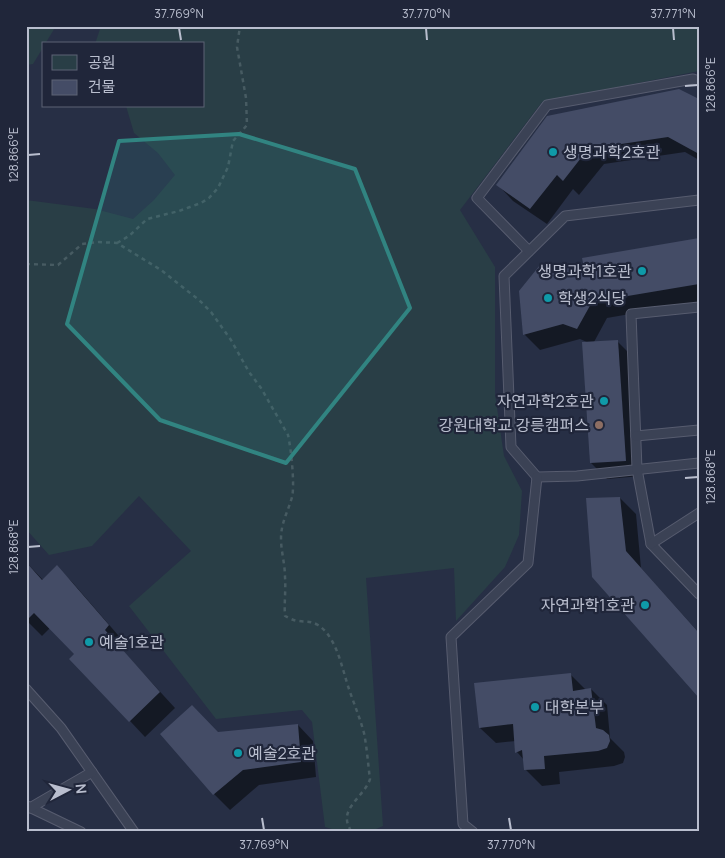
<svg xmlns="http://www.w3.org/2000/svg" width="725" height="858" viewBox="0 0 725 858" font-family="Manrope,'Noto Sans KR',sans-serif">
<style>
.green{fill:#293e46}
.shadow{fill:#0007}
.building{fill:#444c66}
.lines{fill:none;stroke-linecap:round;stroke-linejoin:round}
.lane-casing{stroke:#575c6f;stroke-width:11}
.path{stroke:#475b62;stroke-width:2.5;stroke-dasharray:4 4;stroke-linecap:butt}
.lane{stroke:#3b4255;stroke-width:9}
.marked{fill:#318481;fill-opacity:0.2;stroke:#318481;stroke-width:4;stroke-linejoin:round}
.ticks{fill:none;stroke:#b9bece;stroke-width:2}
.culture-dot{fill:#0f9aa8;stroke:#20263a;stroke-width:2}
.education-dot{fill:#8d6e63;stroke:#20263a;stroke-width:2}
.labels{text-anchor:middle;stroke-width:4.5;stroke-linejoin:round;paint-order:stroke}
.poi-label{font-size:16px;fill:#b9bece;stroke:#20263a;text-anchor:start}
.neatline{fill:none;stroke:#b9bece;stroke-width:2}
.ticks-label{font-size:12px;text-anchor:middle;fill:#b9bece}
</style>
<rect width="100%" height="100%" fill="#272f45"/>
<g class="green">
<polygon points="26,26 56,26 45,44 44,44 44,46 33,64 26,65"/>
<polygon points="101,26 699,26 699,71 542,102 460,210 495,267 495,394 504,456 522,491 519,535 505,567 456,621 454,568 366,578 383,826 369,832 342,832 325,827 312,722 302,710 216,719 129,606 191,551 139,496 92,546 49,555 26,529 26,200 95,209 133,219 154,200 175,175 158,153 134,133 126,106 204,106 204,44 95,44"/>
</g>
<g class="shadow">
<polygon points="699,100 699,160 685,152 604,164 579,195 573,189 547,224 513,201 498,185"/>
<polygon points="699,240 699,302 607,318 594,342 617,341 633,357 641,476 607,479 591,463 589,343 580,339 540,350 524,334 584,264"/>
<polygon points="620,498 636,514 641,568 699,633 593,577"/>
<polygon points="26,562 43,580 57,567 73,583 124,642 119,647 175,708 145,737 130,721 76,654 50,628 42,636 26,620"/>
<polygon points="570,674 586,690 591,689 607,705 610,738 624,752 625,757 623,763 614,766 559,772 560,784 542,786 526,770 524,760 517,752 516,741 496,743 480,728"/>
<polygon points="298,725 313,741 316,777 259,785 230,810 214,794 218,733"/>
</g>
<g class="building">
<polygon points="679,89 699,99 699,154 668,137 588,149 563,181 557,175 530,209 496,185 547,116"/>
<polygon points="699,238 699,284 592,302 577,329 563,324 523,335 519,291 540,265 583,263 582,258"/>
<polygon points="618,340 626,461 590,463 582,342"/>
<polygon points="620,497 626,551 699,633 699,698 592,577 586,498"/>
<polygon points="26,562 42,580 57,565 109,625 105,630 160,692 129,722 69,659 74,654 34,613 26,621"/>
<polygon points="571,673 573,691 591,688 596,728 603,730 609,735 610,741 607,748 598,751 544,756 545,769 524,770 522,750 515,753 513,724 479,728 474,683"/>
<polygon points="192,705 218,732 298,724 301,762 243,770 213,795 160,734"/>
</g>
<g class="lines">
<defs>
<g id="lane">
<polyline points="699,200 565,216 504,276 511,447 537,477 577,476 699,463"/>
<polyline points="529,251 477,198 547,105 693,79 699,81"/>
<polyline points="699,307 631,314 637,469 651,544 699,594"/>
<polyline points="636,436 699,430"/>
<polyline points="651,544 699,513"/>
<polyline points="26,689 61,728 134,832"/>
<polyline points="27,806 81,832"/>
<polyline points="30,808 92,772"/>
<polyline points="473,832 463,824 451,637 528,563 537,477"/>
</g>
</defs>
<use href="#lane" class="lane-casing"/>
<g class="path">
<polyline points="117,243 129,236 147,219 179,211 201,203 209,198 218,188 228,167 233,141 247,125 246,98 237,47 240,26"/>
<path d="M 26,264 L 58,265 L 82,244 L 99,242 L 117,243 L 161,270 L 199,300 L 211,312 L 231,340 L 249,372 L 261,388 L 288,435 C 291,448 295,485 292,497 C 288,512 281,522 281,539 C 281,551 285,564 285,577 C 286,590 284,603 285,616 C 289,618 294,621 299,621 C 306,622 311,621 318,625 C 337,637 342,669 349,689 C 354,704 360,718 364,733 C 367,748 368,764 370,779 C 366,793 345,806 347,820 C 347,824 350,828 351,832"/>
</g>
<use href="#lane" class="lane"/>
</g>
<path class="marked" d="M 239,134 L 355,169 L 410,308 L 286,463 L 160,420 L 67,324 L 119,141 Z"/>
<path class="ticks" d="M 179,28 L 181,40M 426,28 L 427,40M 673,28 L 674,40M 685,86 L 698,85M 28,155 L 40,154M 685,478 L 698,477M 28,547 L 40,546M 262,818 L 264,830M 509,818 L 511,830"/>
<g class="culture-dot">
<circle cx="553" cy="152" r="5"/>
<circle cx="642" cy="271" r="5"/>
<circle cx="548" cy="298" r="5"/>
<circle cx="604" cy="401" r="5"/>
<circle cx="645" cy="605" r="5"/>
<circle cx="89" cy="642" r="5"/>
<circle cx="535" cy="707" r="5"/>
<circle cx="238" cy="753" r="5"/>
</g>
<circle class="education-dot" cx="599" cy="425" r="5"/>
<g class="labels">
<g class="poi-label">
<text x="563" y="158">생명과학2호관</text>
<text x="632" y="277" text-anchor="end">생명과학1호관</text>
<text x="558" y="304">학생2식당</text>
<text x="594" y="407" text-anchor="end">자연과학2호관</text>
<text x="589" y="431" text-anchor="end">강원대학교 강릉캠퍼스</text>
<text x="635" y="611" text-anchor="end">자연과학1호관</text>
<text x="99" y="648">예술1호관</text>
<text x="545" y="713">대학본부</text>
<text x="248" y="759">예술2호관</text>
</g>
</g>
<rect width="725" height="858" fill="none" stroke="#20263a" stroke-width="55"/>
<rect x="42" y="42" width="162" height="65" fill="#20263a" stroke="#5d6375"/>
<rect x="52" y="55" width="25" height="15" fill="#293e46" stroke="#5d6375"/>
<text x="88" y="68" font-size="15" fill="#b9bece">공원</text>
<rect x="52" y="80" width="25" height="15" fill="#444c66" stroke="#5d6375"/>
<text x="88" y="92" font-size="15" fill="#b9bece">건물</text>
<g transform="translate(68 790) rotate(84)" stroke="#20263a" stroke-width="4" paint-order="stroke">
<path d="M0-4L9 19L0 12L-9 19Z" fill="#b9bece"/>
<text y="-8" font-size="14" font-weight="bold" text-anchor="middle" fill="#b9bece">N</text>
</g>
<rect x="28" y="28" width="670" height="802" class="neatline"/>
<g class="ticks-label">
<text x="179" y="18">37.769°N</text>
<text x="426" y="18">37.770°N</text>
<text x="673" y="18">37.771°N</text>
<text transform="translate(711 85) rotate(-90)" y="4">128.866°E</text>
<text transform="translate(14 155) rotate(-90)" y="4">128.866°E</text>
<text transform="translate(711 477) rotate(-90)" y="4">128.868°E</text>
<text transform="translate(14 547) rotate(-90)" y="4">128.868°E</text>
<text x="264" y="849">37.769°N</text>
<text x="511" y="849">37.770°N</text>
</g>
</svg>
